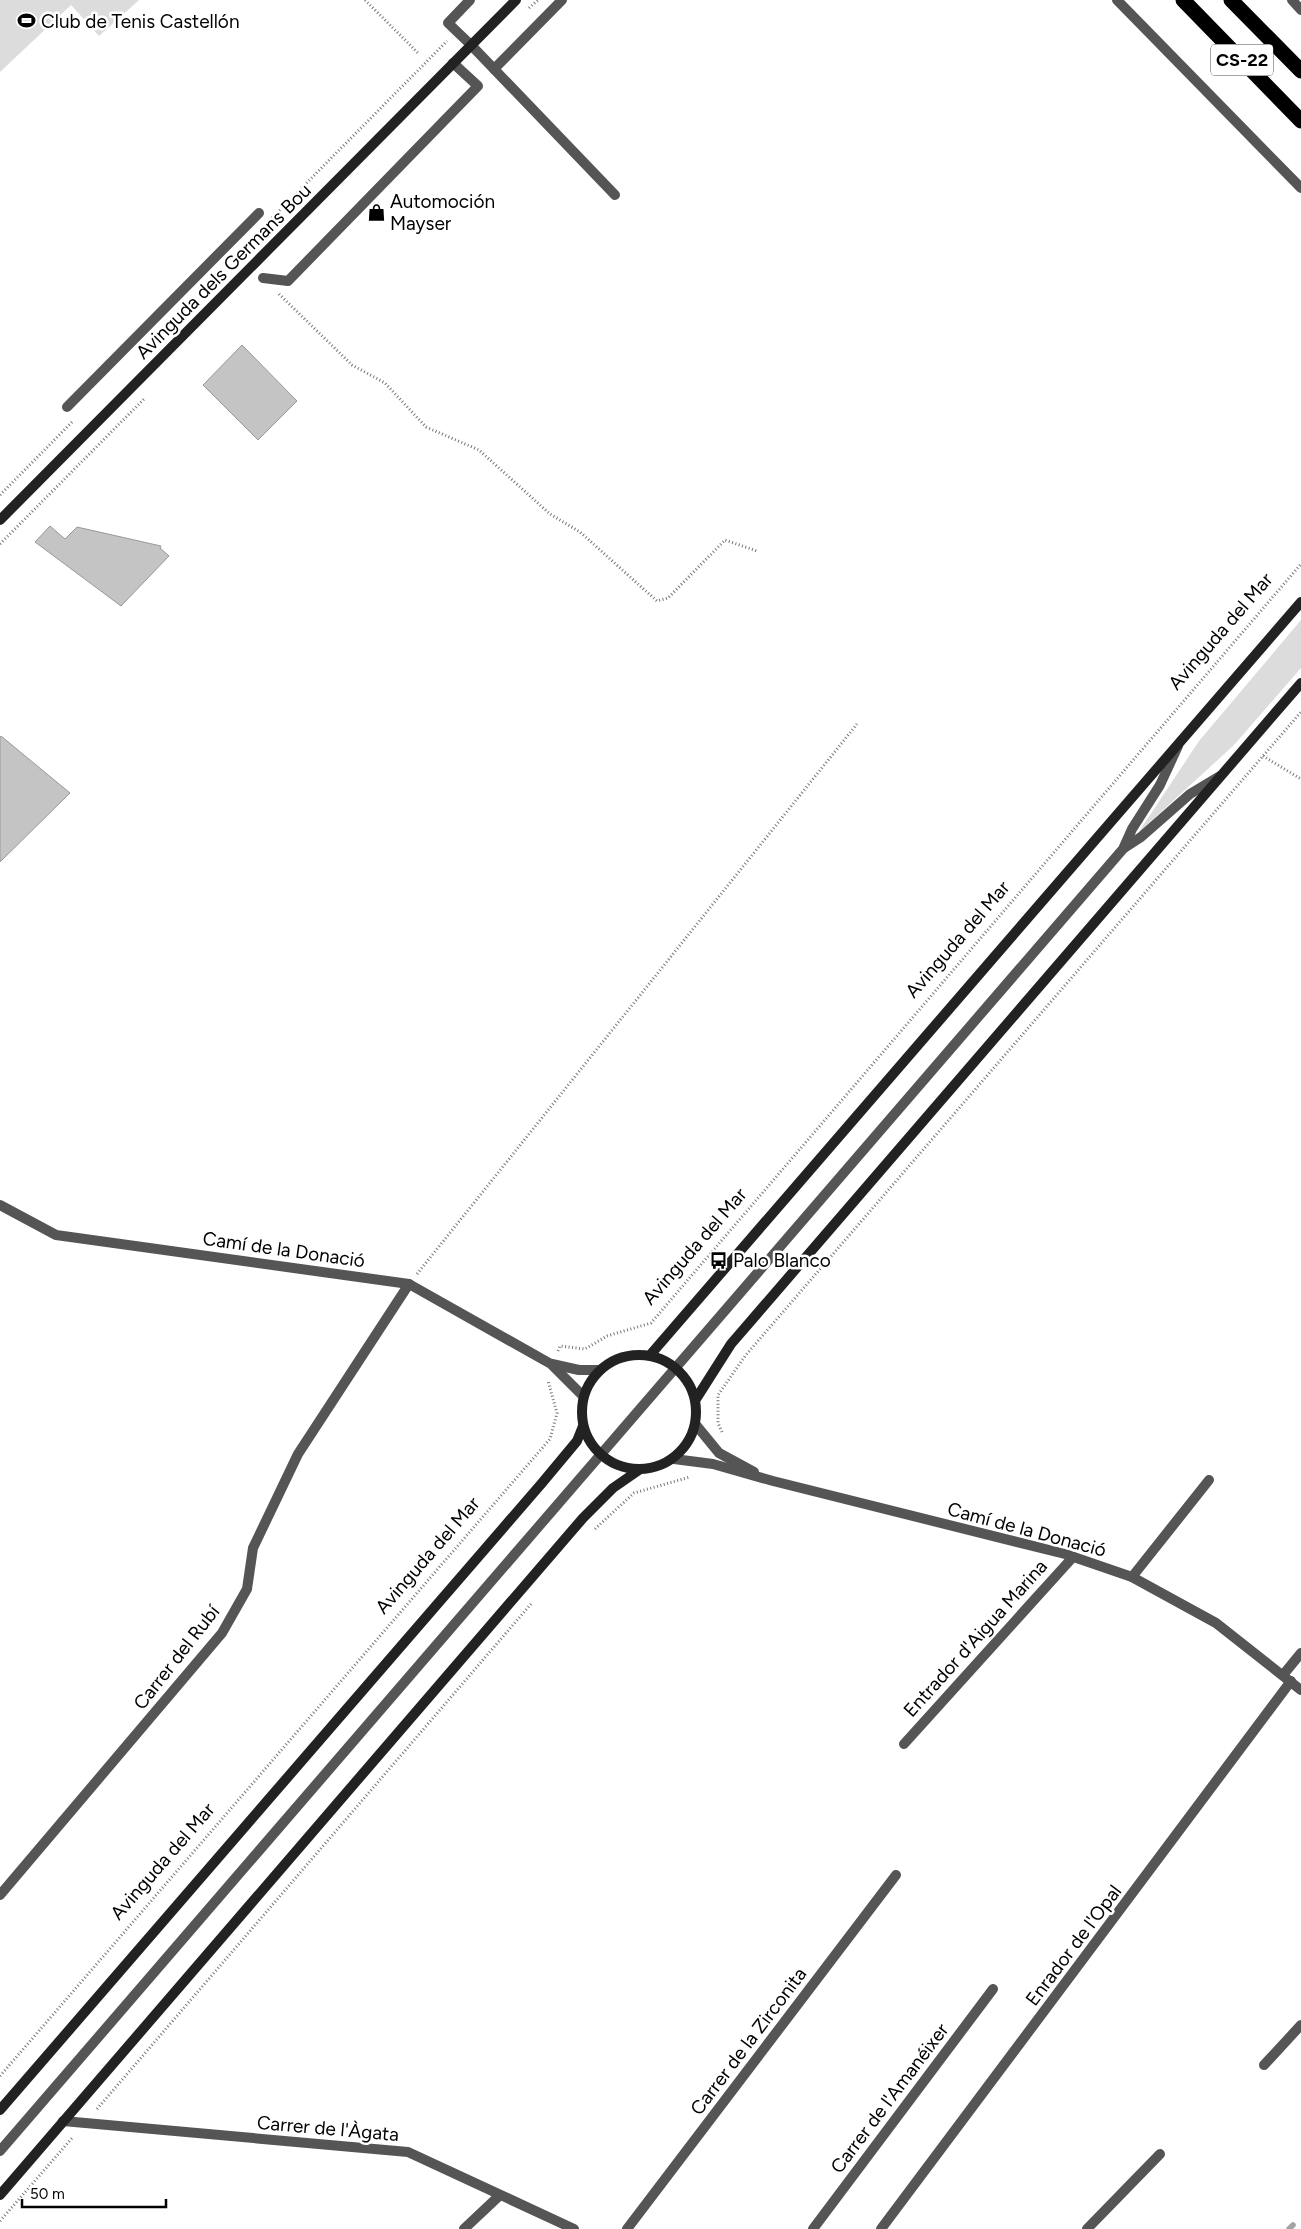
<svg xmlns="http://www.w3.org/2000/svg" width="1301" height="2229" viewBox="0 0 1301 2229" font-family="Figtree,sans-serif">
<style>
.green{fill:#dcdcdc}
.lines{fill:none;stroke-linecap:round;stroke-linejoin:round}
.stream{stroke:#a3a3a3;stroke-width:5.5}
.building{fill:#c4c4c4;stroke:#999}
.path{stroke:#777;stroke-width:3;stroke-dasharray:1 2.5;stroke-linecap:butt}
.lane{stroke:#555;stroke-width:10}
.street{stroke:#555;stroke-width:10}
.secondary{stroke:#222;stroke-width:10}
.highway{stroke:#000;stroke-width:15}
.labels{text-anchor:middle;stroke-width:5;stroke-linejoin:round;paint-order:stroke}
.shield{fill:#fff;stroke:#4c4c4c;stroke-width:1}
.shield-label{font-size:18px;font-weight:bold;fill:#000}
.poi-label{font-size:19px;fill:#000;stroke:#fff;text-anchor:start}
.street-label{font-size:19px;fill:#000;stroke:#fff}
</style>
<rect width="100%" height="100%" fill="#fff"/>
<g class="green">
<polygon points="0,0 139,0 99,36 71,5 0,72"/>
<polygon points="1301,620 1301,668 1234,745 1138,833 1199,741"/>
</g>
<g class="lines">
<polyline class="stream" points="1289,2229 1293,2225"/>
</g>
<g class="building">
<polygon points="242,345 297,401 258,440 203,385"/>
<polygon points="50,526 65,539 77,527 161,546 160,548 169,556 121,606 35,542"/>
<polygon points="1,736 70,793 0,862 0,738"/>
</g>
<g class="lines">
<g class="path">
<polyline points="365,0 418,53"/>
<polyline points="529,8 538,0"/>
<polyline points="272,218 447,41"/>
<polyline points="279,294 352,365 385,383 426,427 479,450 550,514 580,532 657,601 668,598 725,540 757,551"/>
<polyline points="0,495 73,421"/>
<polyline points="0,544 144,399"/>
<polyline points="1263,756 1301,779"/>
<polyline points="417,1274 857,724"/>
<polyline points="558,1351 560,1346 585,1349 607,1336 651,1323 1301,564"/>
<polyline points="722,1432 718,1423 718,1395 745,1356 1301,712"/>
<polyline points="595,1529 634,1493 690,1477"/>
<polyline points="0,2076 550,1439 557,1413 548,1381"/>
<polyline points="97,2109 531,1604"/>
<polyline points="0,2221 73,2137"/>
</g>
<g class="lane">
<polyline points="471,45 494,69 562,0"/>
<polyline points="494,69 615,195"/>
<polyline points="263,278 288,281 478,86 453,63"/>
<polyline points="67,407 259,213"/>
<polyline points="1124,848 1141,837 1190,794 1220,776"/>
<polyline points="1132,1577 1209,1480"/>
<polyline points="1283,1675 1301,1653"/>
<polyline points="904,1744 1073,1557"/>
<polyline points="0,2151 1123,849 1132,829 1160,785 1178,746"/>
</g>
<g class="street">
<polyline points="470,0 448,23 471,45"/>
<polyline points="1117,0 1301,188"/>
<polyline points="1292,0 1301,10"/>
<polyline points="0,1205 56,1235 409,1284 551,1364 583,1396"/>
<polyline points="552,1364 579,1370 598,1370"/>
<polyline points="696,1425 719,1453 754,1472"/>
<polyline points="674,1459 713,1464 773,1481 1065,1554 1132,1577 1216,1623 1301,1690"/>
<polyline points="0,1895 222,1633 247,1589 253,1548 298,1454 409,1284"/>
<polyline points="1264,2065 1301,2025"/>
<polyline points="63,2121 408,2152 574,2229"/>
<polyline points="464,2229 499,2196"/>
<polyline points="627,2229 896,1875"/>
<polyline points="813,2229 993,1989"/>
<polyline points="881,2229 1291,1681"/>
<polyline points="1087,2229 1160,2154"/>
</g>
<g class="secondary">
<polyline points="0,520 516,0"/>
<polyline points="651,1354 1301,602"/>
<circle cx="639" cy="1412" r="57"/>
<polyline points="696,1399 731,1344 1301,683"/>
<polyline points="0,2110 542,1483 577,1441 583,1426"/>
<polyline points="0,2195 583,1518 613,1488 639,1470"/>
</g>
<g class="highway">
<polyline points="1183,0 1301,121"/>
<polyline points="1231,0 1301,71"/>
</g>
</g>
<defs>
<symbol id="stadium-bare" viewBox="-9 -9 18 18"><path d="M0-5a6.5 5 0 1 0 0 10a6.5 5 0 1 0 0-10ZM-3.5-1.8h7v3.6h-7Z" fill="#000" stroke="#fff" stroke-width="2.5" paint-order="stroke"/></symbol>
<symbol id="shop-bare" viewBox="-9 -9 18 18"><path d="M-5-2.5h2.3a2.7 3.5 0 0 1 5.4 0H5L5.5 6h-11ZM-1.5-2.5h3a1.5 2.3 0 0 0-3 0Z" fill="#000" stroke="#fff" stroke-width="2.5" paint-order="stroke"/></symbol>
<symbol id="bus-bare" viewBox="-9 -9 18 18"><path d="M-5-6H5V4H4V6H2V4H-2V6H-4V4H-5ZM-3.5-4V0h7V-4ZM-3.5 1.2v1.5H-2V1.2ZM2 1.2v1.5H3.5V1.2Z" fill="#000" stroke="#fff" stroke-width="2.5" paint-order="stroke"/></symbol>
</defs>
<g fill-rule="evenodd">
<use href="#stadium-bare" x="14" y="8" width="25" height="25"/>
<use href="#shop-bare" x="364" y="200" width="25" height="25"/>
<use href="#bus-bare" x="706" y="1248" width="25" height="25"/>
</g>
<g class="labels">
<rect class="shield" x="1211" y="44.5" width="62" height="31" rx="4"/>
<g class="shield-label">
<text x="1242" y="66">CS-22</text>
</g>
<g class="poi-label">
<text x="41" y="28">Club de Tenis Castellón</text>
<text x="390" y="208">Automoción<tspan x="390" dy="22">Mayser</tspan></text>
<text x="733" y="1267">Palo Blanco</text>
</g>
<g class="street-label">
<text transform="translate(223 271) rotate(-45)" y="7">Avinguda dels Germans Bou</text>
<text transform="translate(1220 631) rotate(-49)" y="7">Avinguda del Mar</text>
<text transform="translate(957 939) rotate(-49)" y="7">Avinguda del Mar</text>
<text transform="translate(694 1246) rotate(-49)" y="7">Avinguda del Mar</text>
<text transform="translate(284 1249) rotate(8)" y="7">Camí de la Donació</text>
<text transform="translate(1027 1529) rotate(15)" y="7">Camí de la Donació</text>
<text transform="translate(427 1555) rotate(-49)" y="7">Avinguda del Mar</text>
<text transform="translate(975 1638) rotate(-48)" y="7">Entrador d'Aigua Marina</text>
<text transform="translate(176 1657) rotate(-52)" y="7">Carrer del Rubí</text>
<text transform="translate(162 1861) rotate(-49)" y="7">Avinguda del Mar</text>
<text transform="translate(1073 1945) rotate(-53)" y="7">Enrador de l'Opal</text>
<text transform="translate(748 2041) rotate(-53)" y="7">Carrer de la Zirconita</text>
<text transform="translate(889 2098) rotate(-53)" y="7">Carrer de l'Amanéixer</text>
<text transform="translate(328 2128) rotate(5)" y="7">Carrer de l'Àgata</text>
</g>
</g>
<path d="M22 2199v8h144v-8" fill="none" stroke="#000000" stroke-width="2.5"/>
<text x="30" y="2199" font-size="15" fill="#000000" stroke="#ffffff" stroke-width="4" paint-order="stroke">50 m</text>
</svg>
